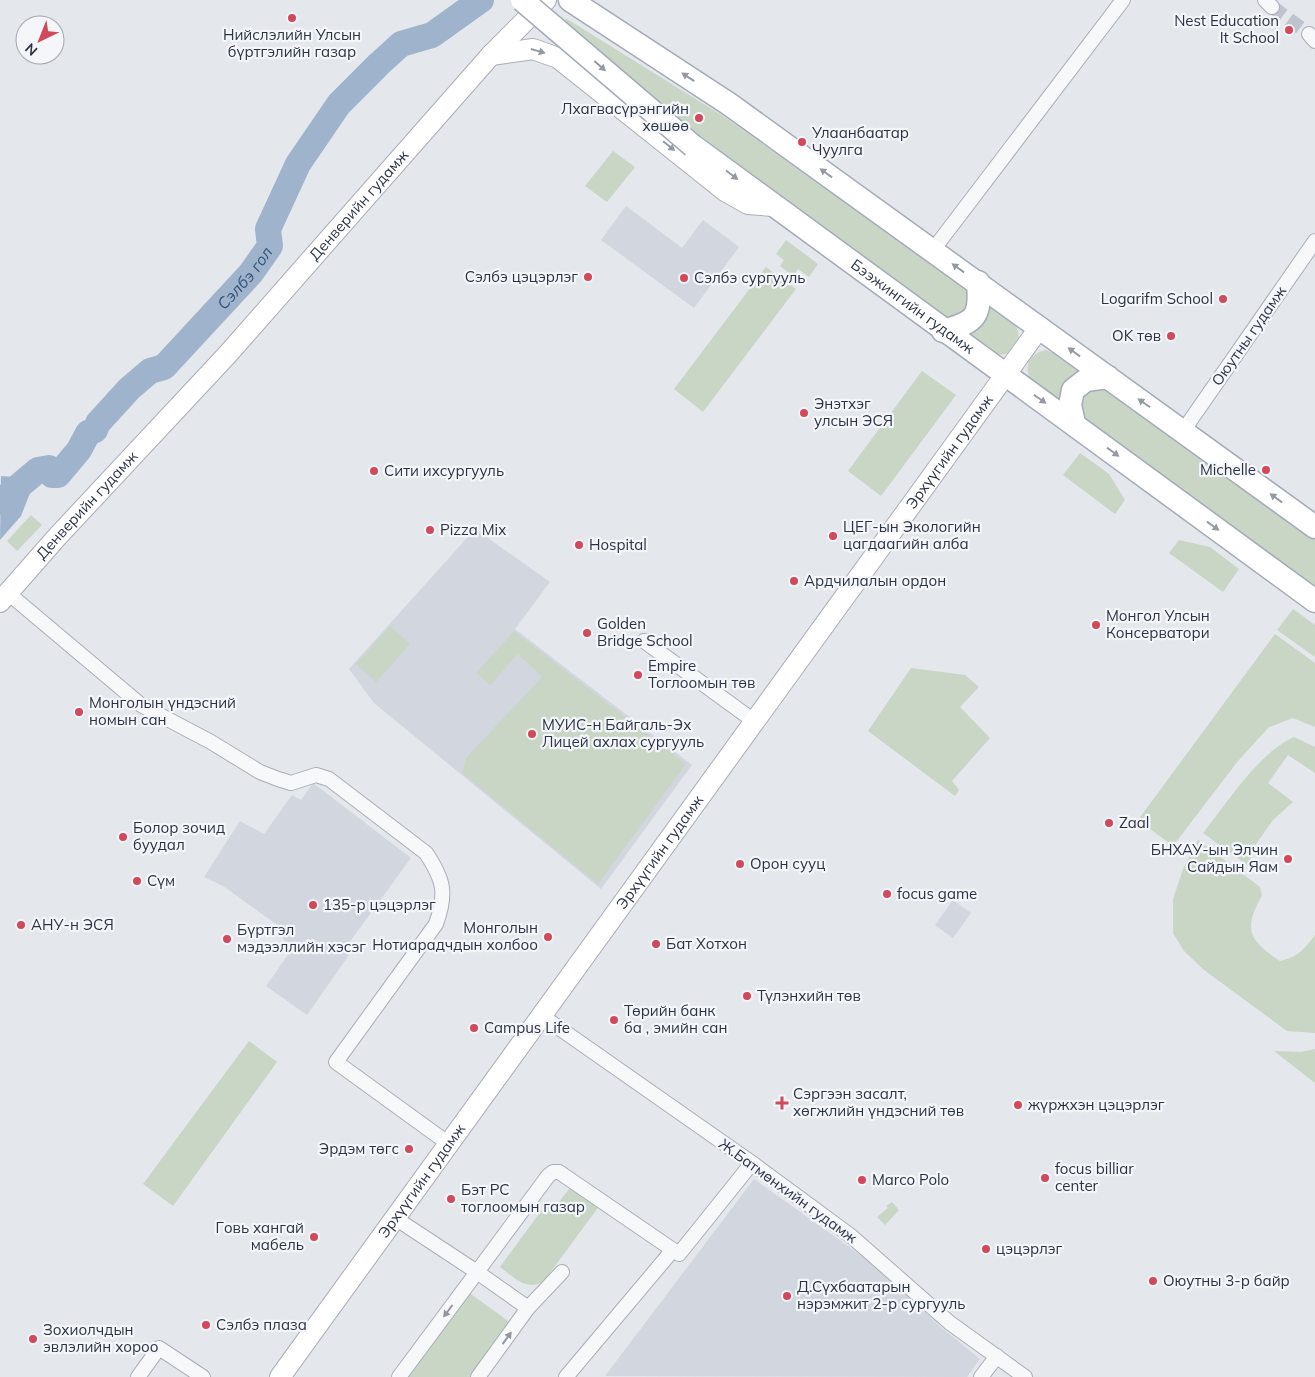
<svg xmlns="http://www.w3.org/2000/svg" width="1315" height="1377" viewBox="0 0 1315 1377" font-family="Mulish,sans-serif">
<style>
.built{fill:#d2d6de}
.green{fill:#c9d6c5}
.water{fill:#9fb4cc}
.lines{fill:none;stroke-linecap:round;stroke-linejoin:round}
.river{stroke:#9fb4cc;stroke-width:26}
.street-tunnel{stroke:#bfc3cb;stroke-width:14;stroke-dasharray:14 7;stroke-linecap:butt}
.street-casing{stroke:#a9aeb7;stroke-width:16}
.secondary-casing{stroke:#a9aeb7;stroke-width:22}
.primary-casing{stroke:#a3abb8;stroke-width:25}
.street{stroke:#f7f8fa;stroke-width:14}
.secondary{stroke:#fff;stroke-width:20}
.primary{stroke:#fff;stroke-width:22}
.primary-bridge-casing{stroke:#a3abb8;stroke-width:25;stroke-linecap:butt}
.primary-bridge{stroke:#fff;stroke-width:22}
.oneway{fill:#959aa2}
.oneway2{fill:#9196a0}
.poi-dot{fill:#d1495b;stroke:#f4f6f9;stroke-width:2}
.labels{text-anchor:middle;stroke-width:4.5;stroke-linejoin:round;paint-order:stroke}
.poi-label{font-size:15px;fill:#2b3445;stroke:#f4f6f9;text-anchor:start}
.street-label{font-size:15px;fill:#2b3445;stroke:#f4f6f9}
.water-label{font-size:16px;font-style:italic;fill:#34527a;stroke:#f4f6f9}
</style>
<rect width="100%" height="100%" fill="#e4e7ec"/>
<g class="built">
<polygon points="626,206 682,248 703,220 739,247 694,308 601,240"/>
<polygon points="475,529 550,582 515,629 692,765 601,889 374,703 349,669"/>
<polygon points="313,783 411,858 343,951 349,955 307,1015 266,986 290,952 276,924 223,886 204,877 240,821 264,834 292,795 301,800"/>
<polygon points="953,900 971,913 953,938 935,925"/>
<polygon points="754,1179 873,1264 942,1328 980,1359 967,1377 605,1376"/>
</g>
<g class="green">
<polygon points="567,19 720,114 967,288 975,305 949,320 747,174 567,26 564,20"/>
<polygon points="613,151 635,167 607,202 585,186"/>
<polygon points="786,240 818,264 809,277 798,269 793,276 780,266 784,260 776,254"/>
<polygon points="766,267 796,289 703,412 674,389"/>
<path d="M 983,300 L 1015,324 C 1025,341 1013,358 994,354 L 960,330 Z"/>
<path d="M 1046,350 L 1058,355 L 1086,375 L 1064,406 L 1032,382 C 1022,367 1030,353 1046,350 Z"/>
<polygon points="922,371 956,395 881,496 848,471"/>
<polygon points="1097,384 1315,540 1315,589 1080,418 1073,406"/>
<polygon points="1080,453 1109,474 1125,500 1115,514 1063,475"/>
<polygon points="31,515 42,525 17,551 7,541"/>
<polygon points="1179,540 1210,547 1239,569 1223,592 1169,553"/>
<polygon points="1293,609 1315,625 1315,657 1277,630"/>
<polygon points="390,626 410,644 376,682 356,664"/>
<polygon points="514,631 686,764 598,884 462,773 466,758 542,677 518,654 490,685 476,673"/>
<polygon points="1275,634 1315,663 1315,727 1293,718 1269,727 1238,761 1173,846 1138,820"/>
<polygon points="911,668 965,675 979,687 960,707 990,738 952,781 959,790 955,796 868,731"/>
<path d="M 1294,737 L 1315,747 L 1315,773 L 1288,755 L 1268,783 L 1293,802 L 1273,820 L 1251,851 L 1250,867 L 1203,833 C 1227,803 1259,752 1294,737 Z"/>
<path d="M 1198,840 L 1260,887 L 1262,896 C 1242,930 1250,941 1280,961 C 1299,957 1304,949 1315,935 L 1315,1033 L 1287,1031 L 1204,970 L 1184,951 L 1173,933 L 1173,899 L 1183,869 Z"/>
<polygon points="249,1041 277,1062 173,1206 143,1184"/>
<polygon points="1315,1049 1315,1083 1274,1051 1301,1052"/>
<path d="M 572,1185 L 600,1205 L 544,1281 C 527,1292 515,1278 500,1267 L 544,1207 L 559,1202 Z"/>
<polygon points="892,1202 899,1210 885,1225 877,1217 888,1208 886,1206"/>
<polygon points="468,1292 511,1323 472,1377 406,1377"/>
</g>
<polygon class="water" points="45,466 41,475 36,478 21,516 0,540 1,476 14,477"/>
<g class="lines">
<path class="river" id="s1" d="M 0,502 L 38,470 L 49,468 L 52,475 L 58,475 L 79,450 L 88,433 L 95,430 L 98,423 L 129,389 L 150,371 L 164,367 L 251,273 L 270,246 L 268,229 L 298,164 L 339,104 L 379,64 L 401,44 L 432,35 L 481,0"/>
<polyline class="street-tunnel" points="1272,7 1309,34"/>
<defs>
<g id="street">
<polyline points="1265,0 1272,7"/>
<polyline points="1309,34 1315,41"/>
<polyline points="933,250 1123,0"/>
<polyline points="1183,431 1315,241"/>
<path d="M 8,593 L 141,705 L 211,742 L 260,772 L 278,779 L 291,783 L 316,775 L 329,779 L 426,853 C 444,880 447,893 436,924 L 336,1062 L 449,1144"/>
<polyline points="644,641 754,721"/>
<polyline points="542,1016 752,1163 851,1236 950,1323 1025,1377"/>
<polyline points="395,1218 477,1272 548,1176 553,1172 559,1172 679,1254 752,1163"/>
<polyline points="138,1377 159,1348 203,1377"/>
<polyline points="399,1377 477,1272 528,1308"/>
<polyline points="478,1377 528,1308 562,1272"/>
<polyline points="566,1377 672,1251"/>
<polyline points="981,1377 997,1356"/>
</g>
<g id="secondary">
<polyline points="491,55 533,49 558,58 725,191 748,204 773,206"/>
<path id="s2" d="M 0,602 L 57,537 L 227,355 L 491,55 L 546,0"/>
<path id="s3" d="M 280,1377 L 1040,327"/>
</g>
<g id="primary">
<polyline points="570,0 729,104 1315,527"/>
<path id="s4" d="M 693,146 L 1315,601"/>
<path d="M 943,331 C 976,322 981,317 978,282"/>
<polyline points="1074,423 1070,405 1073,390 1086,380 1108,377"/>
</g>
</defs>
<use href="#street" class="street-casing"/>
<use href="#secondary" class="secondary-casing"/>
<use href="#primary" class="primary-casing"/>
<use href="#street" class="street"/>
<use href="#secondary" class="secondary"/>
<use href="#primary" class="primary"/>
<defs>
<polyline id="primary-bridge" points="522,0 693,146"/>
</defs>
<use href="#primary-bridge" class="primary-bridge-casing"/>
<use href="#primary-bridge" class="primary-bridge"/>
</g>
<defs><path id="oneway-solid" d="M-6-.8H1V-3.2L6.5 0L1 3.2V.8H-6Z" transform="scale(1.25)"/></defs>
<g class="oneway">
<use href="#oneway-solid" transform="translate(538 51) rotate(16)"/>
<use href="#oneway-solid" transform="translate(600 66) rotate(41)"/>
<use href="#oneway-solid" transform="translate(688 77) rotate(-147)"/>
<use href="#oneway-solid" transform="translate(669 146) rotate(39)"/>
<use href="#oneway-solid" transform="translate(826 173) rotate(-144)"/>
<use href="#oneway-solid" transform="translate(732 175) rotate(37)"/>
<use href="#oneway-solid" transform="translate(958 268) rotate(-144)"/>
<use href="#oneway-solid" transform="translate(1074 352) rotate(-144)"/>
<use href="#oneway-solid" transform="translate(1040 399) rotate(35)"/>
<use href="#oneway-solid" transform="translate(1144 403) rotate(-145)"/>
<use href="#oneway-solid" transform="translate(1113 452) rotate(36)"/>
<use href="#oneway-solid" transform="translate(1276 498) rotate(-144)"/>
<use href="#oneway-solid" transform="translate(1213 526) rotate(36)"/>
</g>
<g class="oneway2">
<use href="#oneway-solid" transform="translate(448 1311) rotate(127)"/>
<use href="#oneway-solid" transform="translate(507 1338) rotate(-54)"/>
</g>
<g class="poi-dot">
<circle cx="292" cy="18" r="5"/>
<circle cx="1289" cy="30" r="5"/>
<circle cx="699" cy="118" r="5"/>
<circle cx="802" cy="142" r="5"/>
<circle cx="588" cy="277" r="5"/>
<circle cx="684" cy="278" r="5"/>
<circle cx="1223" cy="299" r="5"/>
<circle cx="1171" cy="336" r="5"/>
<circle cx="804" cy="413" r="5"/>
<circle cx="1266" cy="470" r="5"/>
<circle cx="374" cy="471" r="5"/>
<circle cx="430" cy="530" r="5"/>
<circle cx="833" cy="536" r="5"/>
<circle cx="579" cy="545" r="5"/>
<circle cx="794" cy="581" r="5"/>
<circle cx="1096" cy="625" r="5"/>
<circle cx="587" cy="633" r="5"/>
<circle cx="638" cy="675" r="5"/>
<circle cx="79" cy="712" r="5"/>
<circle cx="532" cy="734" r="5"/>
<circle cx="1109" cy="823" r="5"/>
<circle cx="123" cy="837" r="5"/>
<circle cx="1288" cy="859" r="5"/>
<circle cx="740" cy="864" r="5"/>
<circle cx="137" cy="881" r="5"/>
<circle cx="887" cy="894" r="5"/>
<circle cx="313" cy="905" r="5"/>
<circle cx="21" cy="925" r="5"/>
<circle cx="548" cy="937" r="5"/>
<circle cx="227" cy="939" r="5"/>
<circle cx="656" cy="944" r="5"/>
<circle cx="747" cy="996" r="5"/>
<circle cx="614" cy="1020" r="5"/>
<circle cx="474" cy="1028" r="5"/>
<path d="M779.5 1095.5h5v5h5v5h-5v5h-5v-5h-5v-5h5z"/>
<circle cx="1018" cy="1105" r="5"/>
<circle cx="409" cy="1149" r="5"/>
<circle cx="1045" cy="1178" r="5"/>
<circle cx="862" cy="1180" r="5"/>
<circle cx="451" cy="1199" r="5"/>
<circle cx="314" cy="1237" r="5"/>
<circle cx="986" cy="1249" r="5"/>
<circle cx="1153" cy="1281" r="5"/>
<circle cx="787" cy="1296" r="5"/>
<circle cx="206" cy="1325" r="5"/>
<circle cx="33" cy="1339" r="5"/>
</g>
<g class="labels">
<g class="poi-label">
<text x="1279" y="26" text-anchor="end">Nest Education<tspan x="1279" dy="17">It School</tspan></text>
<text x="292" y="40" text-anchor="middle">Нийслэлийн Улсын<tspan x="292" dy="17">бүртгэлийн газар</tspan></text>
<text x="689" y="114" text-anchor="end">Лхагвасүрэнгийн<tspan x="689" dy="17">хөшөө</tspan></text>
<text x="812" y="138">Улаанбаатар<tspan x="812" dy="17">Чуулга</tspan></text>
<text x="578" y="282" text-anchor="end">Сэлбэ цэцэрлэг</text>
<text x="694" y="283">Сэлбэ сургууль</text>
<text x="1213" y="304" text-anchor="end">Logarifm School</text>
<text x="1161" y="341" text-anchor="end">OK төв</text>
<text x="814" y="409">Энэтхэг<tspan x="814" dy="17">улсын ЭСЯ</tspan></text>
<text x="1256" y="475" text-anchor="end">Michelle</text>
<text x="384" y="476">Сити ихсургууль</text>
<text x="843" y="532">ЦЕГ-ын Экологийн<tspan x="843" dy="17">цагдаагийн алба</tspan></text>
<text x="440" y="535">Pizza Mix</text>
<text x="589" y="550">Hospital</text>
<text x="804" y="586">Ардчилалын ордон</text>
<text x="1106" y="621">Монгол Улсын<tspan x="1106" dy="17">Консерватори</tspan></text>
<text x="597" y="629">Golden<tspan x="597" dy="17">Bridge School</tspan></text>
<text x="648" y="671">Empire<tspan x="648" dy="17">Тоглоомын төв</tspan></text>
<text x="89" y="708">Монголын үндэсний<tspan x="89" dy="17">номын сан</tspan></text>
<text x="542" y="730">МУИС-н Байгаль-Эх<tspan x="542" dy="17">Лицей ахлах сургууль</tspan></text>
<text x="1119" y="828">Zaal</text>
<text x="133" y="833">Болор зочид<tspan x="133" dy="17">буудал</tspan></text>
<text x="1278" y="855" text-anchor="end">БНХАУ-ын Элчин<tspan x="1278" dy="17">Сайдын Яам</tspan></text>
<text x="750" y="869">Орон сууц</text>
<text x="147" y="886">Сүм</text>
<text x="897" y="899">focus game</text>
<text x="323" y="910">135-р цэцэрлэг</text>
<text x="31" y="930">АНУ-н ЭСЯ</text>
<text x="538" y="933" text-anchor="end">Монголын<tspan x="538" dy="17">Нотиарадчдын холбоо</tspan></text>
<text x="237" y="935">Бүртгэл<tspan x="237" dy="17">мэдээллийн хэсэг</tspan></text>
<text x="666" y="949">Бат Хотхон</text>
<text x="757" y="1001">Түлэнхийн төв</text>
<text x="624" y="1016">Төрийн банк<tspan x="624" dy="17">ба , эмийн сан</tspan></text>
<text x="484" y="1033">Campus Life</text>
<text x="793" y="1099">Сэргээн засалт,<tspan x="793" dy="17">хөгжлийн үндэсний төв</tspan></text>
<text x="1028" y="1110">жүржхэн цэцэрлэг</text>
<text x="399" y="1154" text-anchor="end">Эрдэм төгс</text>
<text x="1055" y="1174">focus billiar<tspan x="1055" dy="17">center</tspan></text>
<text x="872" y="1185">Marco Polo</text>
<text x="461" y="1195">Бэт PC<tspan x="461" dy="17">тоглоомын газар</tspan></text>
<text x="304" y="1233" text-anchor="end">Гoвь хангай<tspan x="304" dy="17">мабель</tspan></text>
<text x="996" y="1254">цэцэрлэг</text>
<text x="1163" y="1286">Оюутны 3-р байр</text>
<text x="797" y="1292">Д.Сүхбаатарын<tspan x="797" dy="17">нэрэмжит 2-р сургууль</tspan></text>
<text x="216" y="1330">Сэлбэ плаза</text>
<text x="43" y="1335">Зохиолчдын<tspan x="43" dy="17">эвлэлийн хороо</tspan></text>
</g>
<g class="street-label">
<text dy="5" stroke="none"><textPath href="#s2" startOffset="535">Денверийн гудамж</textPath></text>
<text dy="5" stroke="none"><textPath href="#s4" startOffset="272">Бээжингийн гудамж</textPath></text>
<text transform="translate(1249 336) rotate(-55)" y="5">Оюутны гудамж</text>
<text dy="5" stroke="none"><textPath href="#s3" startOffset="1142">Эрхүүгийн гудамж</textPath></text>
<text dy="5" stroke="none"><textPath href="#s2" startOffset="130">Денверийн гудамж</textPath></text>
<text dy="5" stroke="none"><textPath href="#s3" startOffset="648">Эрхүүгийн гудамж</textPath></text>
<text dy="5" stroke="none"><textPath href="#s3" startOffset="242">Эрхүүгийн гудамж</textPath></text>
<text transform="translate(788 1191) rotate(36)" y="5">Ж.Батмөнхийн гудамж</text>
</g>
<g class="water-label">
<text dy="6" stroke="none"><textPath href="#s1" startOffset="350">Сэлбэ гол</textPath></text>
</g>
</g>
<g transform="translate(40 40) rotate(223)"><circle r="24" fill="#f4f6f9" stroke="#a4a8b1"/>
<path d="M0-4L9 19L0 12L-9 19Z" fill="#d1495b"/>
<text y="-8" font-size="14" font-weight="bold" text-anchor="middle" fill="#2b3445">N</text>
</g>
</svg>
